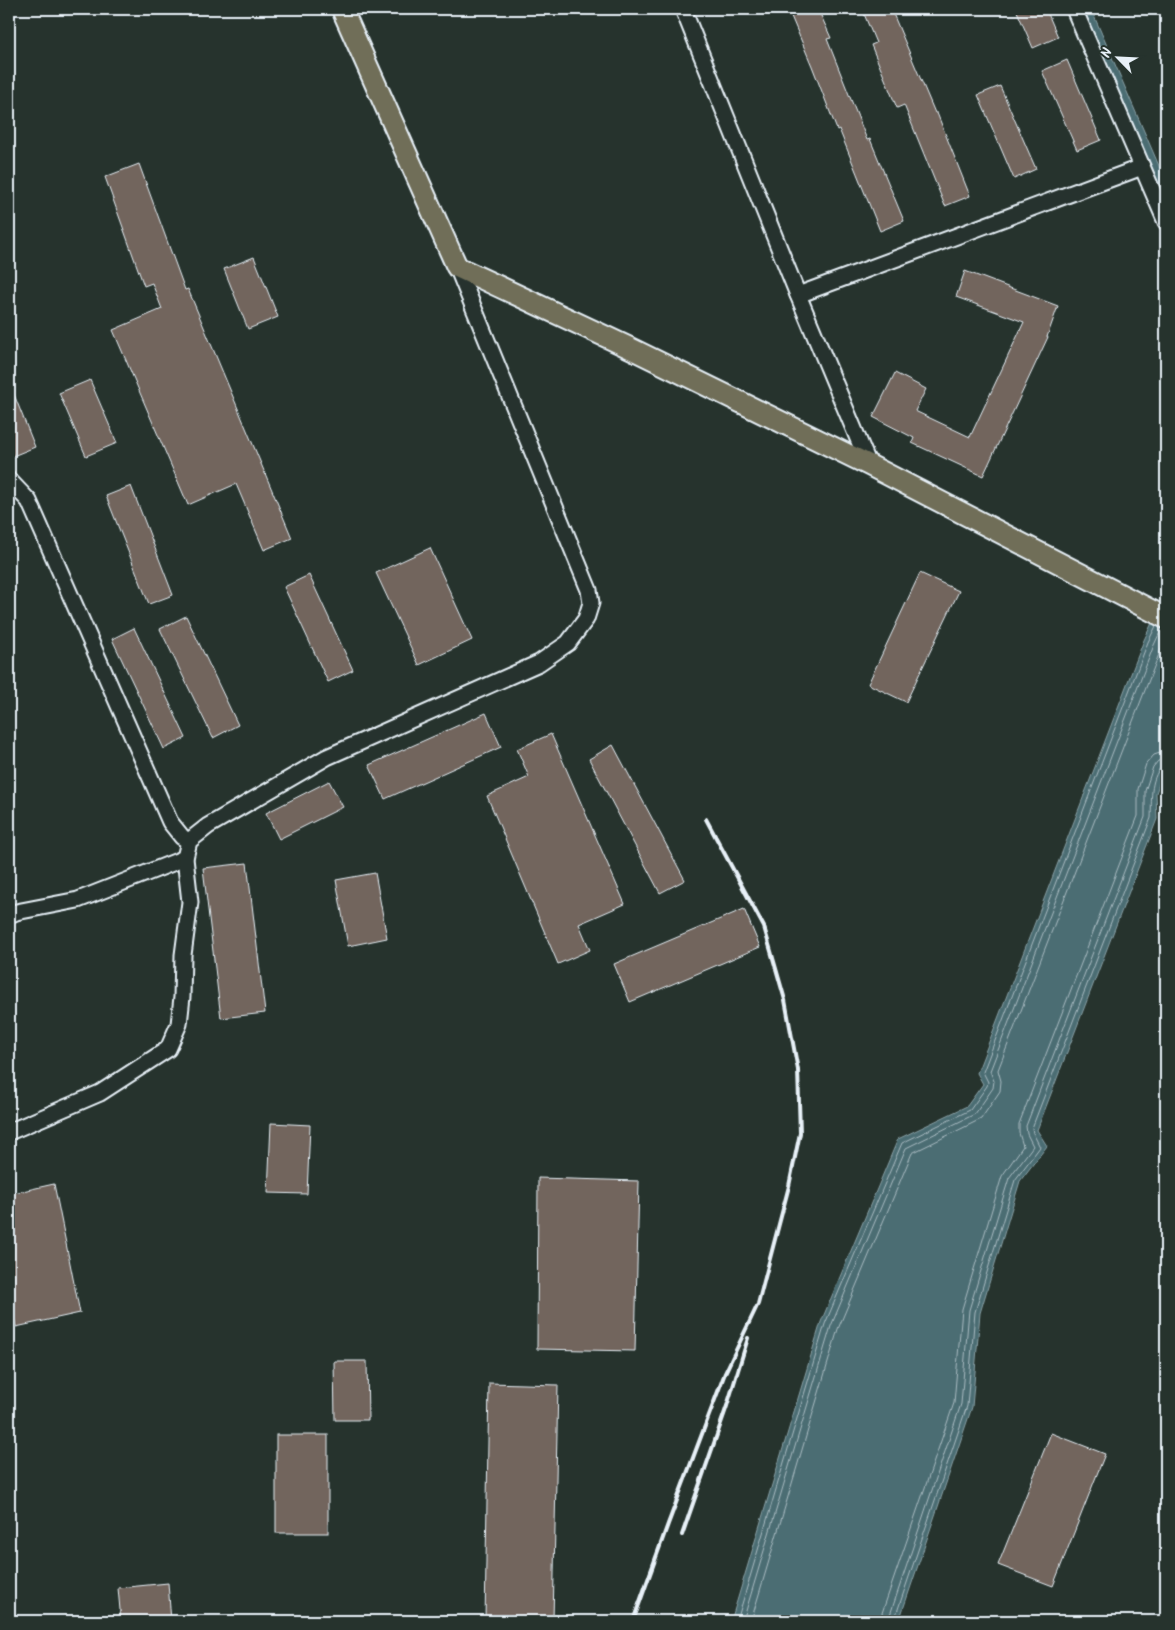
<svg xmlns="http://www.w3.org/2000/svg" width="1175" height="1630" viewBox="0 0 1175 1630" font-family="Kalam,sans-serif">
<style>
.water{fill:#4c6d73;stroke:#8aa2a8}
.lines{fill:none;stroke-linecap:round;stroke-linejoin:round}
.shore{stroke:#aabcc3;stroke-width:1}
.building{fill:#72655d;stroke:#e8f1f8}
.minor-casing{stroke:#e8f1f8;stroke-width:19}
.major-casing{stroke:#e8f1f8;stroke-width:24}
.minor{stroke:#26332d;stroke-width:15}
.major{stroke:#706e59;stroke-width:20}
.rail{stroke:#e8f1f8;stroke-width:4}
</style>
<rect width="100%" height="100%" fill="#26332d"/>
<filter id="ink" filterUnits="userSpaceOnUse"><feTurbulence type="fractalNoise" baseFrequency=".02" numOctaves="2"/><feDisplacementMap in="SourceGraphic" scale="10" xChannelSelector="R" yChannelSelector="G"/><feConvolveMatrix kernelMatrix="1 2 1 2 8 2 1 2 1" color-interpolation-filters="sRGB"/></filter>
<g filter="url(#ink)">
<g class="water">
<polygon points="1079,9 1091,9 1166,182 1166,215"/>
<polygon points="1166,593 1166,764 1156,793 1157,819 1037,1130 1047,1146 1020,1181 980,1313 972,1407 899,1621 731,1621 821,1322 898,1139 967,1106 983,1084 977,1073 1144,640"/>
</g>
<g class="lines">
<g class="shore">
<polyline points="737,1621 825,1324 902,1143 970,1110 987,1086 988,1082 983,1072 1148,642 1156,626"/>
<polyline points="743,1621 831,1326 906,1148 975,1114 993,1088 994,1081 990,1071 1154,645 1162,628"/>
<polyline points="751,1621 838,1329 912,1153 981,1119 1000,1091 1001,1081 998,1070 1166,636"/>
<polyline points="881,1621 882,1613 954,1403 962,1309 1002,1176 1023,1146 1019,1133 1019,1124 1138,816 1138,789 1146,764 1154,755 1166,751"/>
<polyline points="888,1621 961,1404 969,1310 1009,1178 1033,1146 1027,1134 1026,1126 1145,817 1145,791 1153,767 1158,761 1166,759"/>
<path d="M 894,1621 L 967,1406 L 975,1312 L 1015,1180 L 1040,1147 L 1033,1133 L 1032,1128 L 1151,818 C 1152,801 1149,780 1162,766 L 1166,765"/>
</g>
</g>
<g class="building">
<polygon points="788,9 818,9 831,38 827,39 867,140 870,139 904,221 880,231 839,129 837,130 812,66"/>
<polygon points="862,9 891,9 935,113 937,113 970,196 945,206 904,105 897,108 871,45 876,43"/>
<polygon points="1016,9 1046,9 1058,37 1033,48"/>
<polygon points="1067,60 1101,140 1077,150 1042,71"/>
<polygon points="1000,86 1036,169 1014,179 978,95"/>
<polygon points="139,164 185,290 188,289 292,538 264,550 236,484 188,505 113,330 162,309 152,283 144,286 105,177"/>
<polygon points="254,257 278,317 248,329 224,269"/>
<polygon points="965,271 1058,306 1047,337 1048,337 983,476 912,443 914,438 873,417 895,373 926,389 915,411 970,437 1024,322 956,297"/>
<polygon points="90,380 117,443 86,456 59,393"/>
<polygon points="9,382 35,447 13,456 9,446"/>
<polygon points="131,486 173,595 149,604 106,496"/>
<polygon points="430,548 472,640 419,665 376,573"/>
<polygon points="920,573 959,591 906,702 868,684"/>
<polygon points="309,575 353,670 328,682 284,587"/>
<polygon points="186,616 238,725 213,738 160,629"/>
<polygon points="134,628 186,738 164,749 112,639"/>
<polygon points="486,713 501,747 385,799 369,765"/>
<polygon points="551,734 625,904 579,924 590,950 558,964 487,796 529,777 517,749"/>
<polygon points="613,745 685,880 660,893 589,759"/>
<polygon points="329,781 343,807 279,839 266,813"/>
<polygon points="247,863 265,1013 221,1018 203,868"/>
<polygon points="375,873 387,938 348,946 336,880"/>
<polygon points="744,909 760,947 630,1002 614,964"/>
<polygon points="271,1123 310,1125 307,1194 268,1193"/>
<polygon points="538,1178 639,1181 635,1351 537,1349"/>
<polygon points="54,1184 80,1313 16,1327 9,1291 9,1194"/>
<polygon points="334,1361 367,1361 368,1420 335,1420"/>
<polygon points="489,1383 558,1385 553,1621 485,1621"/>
<polygon points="1051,1433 1105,1454 1053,1586 998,1565"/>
<rect x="276" y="1435" width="52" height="98"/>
<polygon points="168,1583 171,1621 121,1621 118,1588"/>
</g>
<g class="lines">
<defs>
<g id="minor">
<polyline points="683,9 798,295 869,465"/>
<polyline points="1074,9 1166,222"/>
<polyline points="798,295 1142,167"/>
<polyline points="9,480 29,501 170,822 182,837 189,841"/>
<polyline points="9,915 16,912 78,900 185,858"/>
<polyline points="9,1132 100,1093 168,1049 179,1024 182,997 183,955 190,902 185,858 189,841 208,826 327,757 539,663 568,643 586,619 591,603 589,590 457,267"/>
</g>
<polyline id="major" points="342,9 457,267 630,348 869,465 1166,618"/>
</defs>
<use href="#minor" class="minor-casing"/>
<use href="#major" class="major-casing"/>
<use href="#minor" class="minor"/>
<use href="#major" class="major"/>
<g class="rail">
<polyline points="682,1535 727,1406 748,1338"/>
<polyline points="633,1621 668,1524 725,1373 758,1304 789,1186 800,1133 798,1070 785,1000 764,927 706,819"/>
</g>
</g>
</g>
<rect width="1175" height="1630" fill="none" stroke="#26332d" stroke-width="30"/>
<rect x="15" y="15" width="1145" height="1600" fill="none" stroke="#e8f1f8" stroke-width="2" filter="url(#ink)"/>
<g transform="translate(1118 58) rotate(294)" stroke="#26332d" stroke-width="4" paint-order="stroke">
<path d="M0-4L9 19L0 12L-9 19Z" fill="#e8f1f8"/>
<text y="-8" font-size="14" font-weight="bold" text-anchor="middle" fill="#e8f1f8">N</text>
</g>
</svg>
